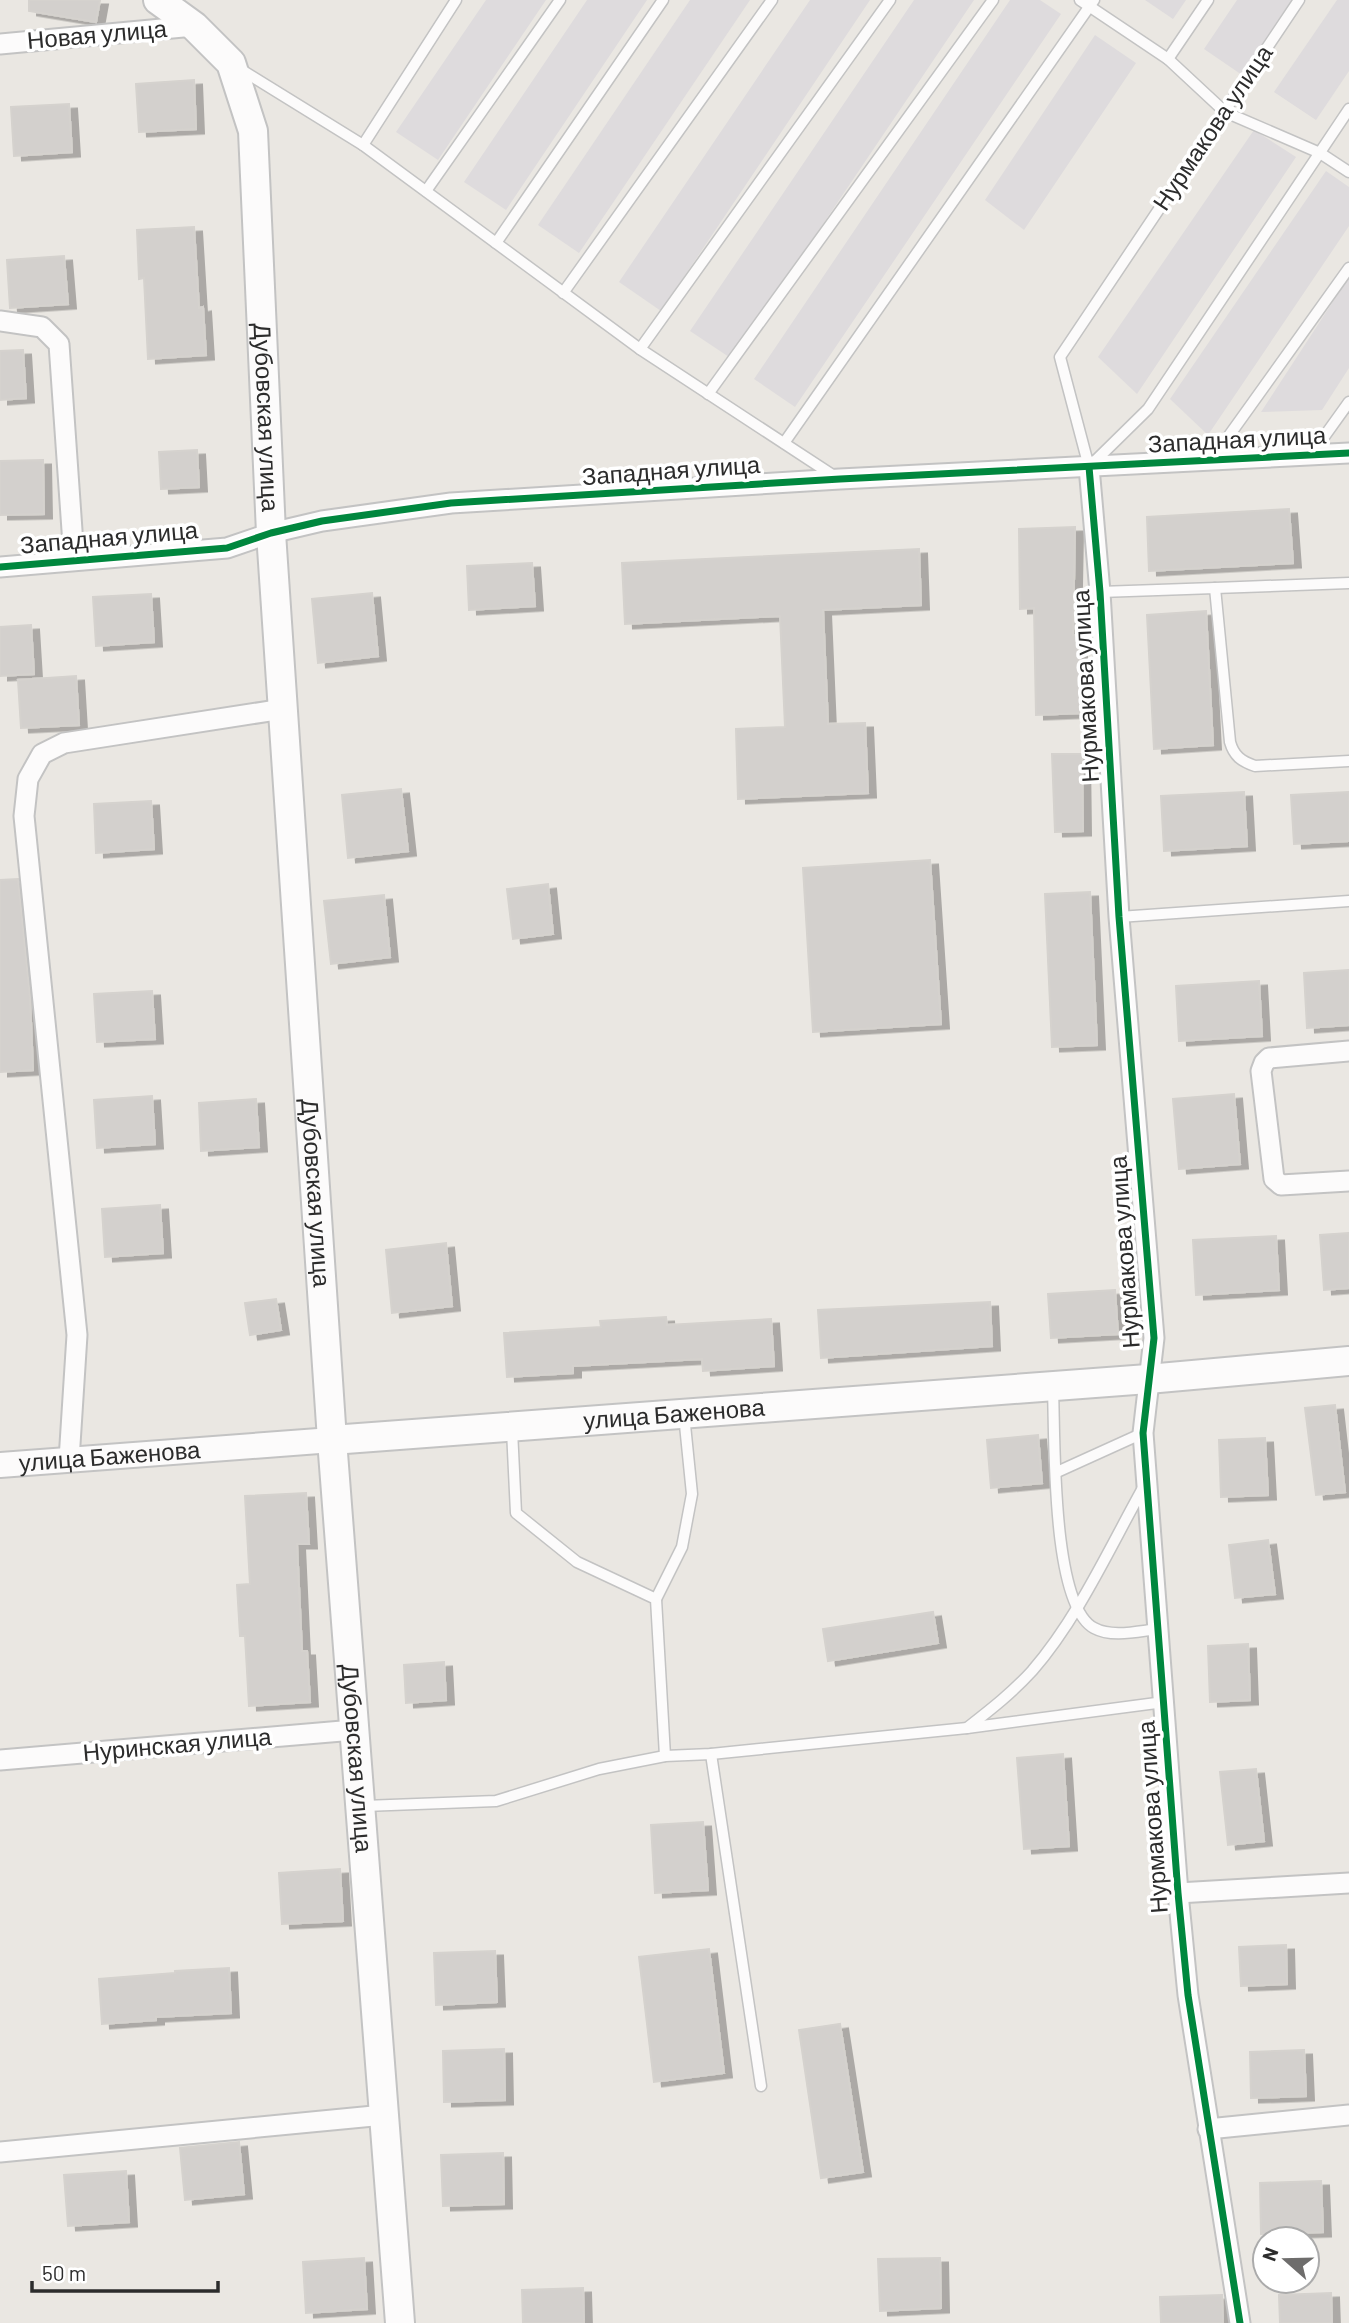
<svg xmlns="http://www.w3.org/2000/svg" width="1349" height="2323" viewBox="0 0 1349 2323" font-family="Barlow,sans-serif">
<style>
.industrial{fill:#dedbdd}
.building{fill:#d3d0cd;stroke:#d5d2ce;stroke-width:2;filter:url(#shadow)}
.lines{fill:none;stroke-linecap:round;stroke-linejoin:round}
.service-casing{stroke:#c3c3c3;stroke-width:13}
.minor-casing{stroke:#c3c3c3;stroke-width:23}
.tertiary-casing{stroke:#c3c3c3;stroke-width:28}
.secondary-casing{stroke:#c3c3c3;stroke-width:32}
.service{stroke:#fcfbfb;stroke-width:10}
.minor{stroke:#fcfbfb;stroke-width:19}
.tertiary{stroke:#fcfbfb;stroke-width:24}
.secondary{stroke:#fcfbfb;stroke-width:28}
.cycleway-casing{stroke:#fff;stroke-width:11}
.cycleway{stroke:#00873e;stroke-width:7}
.labels{text-anchor:middle;stroke-width:7;stroke-linejoin:round;paint-order:stroke}
.street-label{font-size:24px;fill:#2c2c2c;stroke:#fff}
</style>
<defs>
<filter id="shadow"><feDropShadow dx="8" dy="4.5" stdDeviation="0" flood-color="#0004"/></filter>
</defs>
<rect width="100%" height="100%" fill="#eae7e2"/>
<g class="industrial">
<polygon points="486,0 546,0 438,160 396,132"/>
<polygon points="587,0 647,0 506,210 464,182"/>
<polygon points="690,0 750,0 579,253 538,225"/>
<polygon points="810,0 870,0 661,311 619,282"/>
<polygon points="914,0 974,0 732,359 690,331"/>
<polygon points="1010,0 1040,0 1061,14 795,407 754,379"/>
<polygon points="1145,0 1186,0 1173,19"/>
<polygon points="1237,0 1297,0 1245,77 1204,49"/>
<polygon points="1337,0 1349,0 1349,71 1316,120 1274,92"/>
<polygon points="1095,35 1136,63 1024,230 985,200"/>
<polygon points="1254,130 1296,157 1137,394 1098,357"/>
<polygon points="1326,171 1349,187 1349,226 1208,435 1170,399"/>
<polygon points="1349,277 1349,368 1322,410 1261,412"/>
</g>
<g class="building">
<polygon points="29,0 100,0 96,22 29,11"/>
<polygon points="194,80 196,129 139,132 136,84"/>
<polygon points="69,104 72,152 14,156 11,107"/>
<polygon points="194,227 199,308 203,307 206,355 148,359 144,278 139,279 137,230"/>
<polygon points="64,256 68,304 10,308 7,260"/>
<polygon points="23,350 26,398 0,400 0,351"/>
<polygon points="197,450 199,487 161,489 159,452"/>
<polygon points="43,460 44,514 0,515 0,461"/>
<polygon points="1289,509 1293,563 1149,571 1147,517"/>
<polygon points="1075,527 1073,635 1078,635 1082,713 1036,715 1034,608 1020,609 1019,529"/>
<polygon points="919,549 921,605 823,610 828,724 865,723 868,793 738,799 736,729 785,727 780,616 625,624 622,563"/>
<polygon points="532,563 535,606 469,610 467,566"/>
<polygon points="372,593 378,656 318,663 312,599"/>
<polygon points="151,594 154,642 96,646 93,597"/>
<polygon points="1206,611 1213,745 1154,749 1147,615"/>
<polygon points="31,625 34,674 0,676 0,627"/>
<polygon points="76,676 79,725 21,728 18,680"/>
<polygon points="1052,754 1082,754 1083,831 1055,832"/>
<polygon points="401,789 408,851 348,858 342,795"/>
<polygon points="1244,792 1247,846 1164,851 1161,796"/>
<polygon points="1349,792 1349,841 1294,844 1291,795"/>
<polygon points="151,801 154,849 96,853 94,804"/>
<polygon points="930,860 941,1024 813,1032 803,868"/>
<polygon points="18,879 30,997 33,1070 0,1072 0,880"/>
<polygon points="548,884 553,934 513,939 507,889"/>
<polygon points="1090,892 1097,1045 1052,1047 1045,894"/>
<polygon points="384,895 390,957 331,964 324,901"/>
<polygon points="1349,970 1349,1025 1307,1028 1304,973"/>
<polygon points="1259,981 1262,1036 1179,1041 1176,986"/>
<polygon points="152,991 155,1039 97,1042 94,994"/>
<polygon points="1234,1094 1240,1164 1179,1169 1173,1099"/>
<polygon points="152,1096 155,1144 97,1148 94,1100"/>
<polygon points="256,1099 259,1147 201,1151 199,1103"/>
<polygon points="160,1205 163,1253 105,1257 102,1209"/>
<polygon points="1349,1233 1349,1288 1324,1290 1320,1235"/>
<polygon points="1276,1236 1279,1290 1196,1295 1193,1240"/>
<polygon points="446,1243 452,1306 392,1313 386,1250"/>
<polygon points="1115,1290 1118,1334 1051,1338 1048,1294"/>
<polygon points="276,1299 281,1330 250,1335 245,1303"/>
<polygon points="990,1302 992,1346 821,1358 818,1310"/>
<polygon points="666,1317 667,1325 771,1319 774,1366 703,1371 702,1359 573,1366 573,1373 507,1377 504,1333 601,1327 600,1321"/>
<polygon points="1335,1405 1345,1492 1316,1495 1305,1408"/>
<polygon points="1038,1435 1042,1483 991,1488 987,1440"/>
<polygon points="1265,1438 1268,1495 1221,1497 1219,1440"/>
<polygon points="306,1493 309,1544 297,1544 302,1651 307,1651 310,1702 249,1706 245,1636 240,1636 237,1585 250,1584 245,1496"/>
<polygon points="1268,1540 1275,1594 1235,1598 1229,1545"/>
<polygon points="933,1612 938,1643 828,1661 823,1629"/>
<polygon points="1248,1644 1250,1700 1210,1702 1208,1646"/>
<polygon points="444,1662 446,1700 406,1703 404,1665"/>
<polygon points="1063,1754 1069,1846 1024,1849 1017,1758"/>
<polygon points="1256,1769 1264,1841 1228,1845 1220,1772"/>
<polygon points="703,1822 708,1890 655,1893 651,1825"/>
<polygon points="340,1869 343,1921 282,1924 279,1873"/>
<polygon points="1286,1945 1287,1984 1241,1986 1239,1947"/>
<polygon points="709,1949 724,2073 654,2082 639,1957"/>
<polygon points="495,1951 497,2002 436,2005 434,1953"/>
<polygon points="229,1968 231,2013 156,2017 156,2020 102,2024 99,1979 175,1973 175,1971"/>
<polygon points="840,2024 863,2172 821,2178 799,2030"/>
<polygon points="504,2049 505,2100 444,2102 443,2051"/>
<polygon points="1304,2050 1306,2096 1251,2098 1250,2052"/>
<polygon points="239,2142 244,2194 185,2200 180,2148"/>
<polygon points="503,2153 504,2204 443,2206 441,2155"/>
<polygon points="126,2171 129,2222 68,2226 64,2175"/>
<polygon points="1321,2181 1323,2232 1261,2234 1260,2183"/>
<polygon points="364,2258 367,2309 306,2313 303,2262"/>
<polygon points="940,2258 941,2308 880,2311 878,2259"/>
<polygon points="583,2288 584,2323 523,2323 522,2290"/>
<polygon points="1331,2293 1332,2323 1280,2323 1279,2295"/>
<polygon points="1222,2295 1223,2323 1161,2323 1160,2297"/>
</g>
<g class="lines">
<defs>
<g id="service">
<polyline points="1080,0 1168,59 1225,112 1320,153 1349,172"/>
<polyline points="1299,0 1060,357 1089,467 1148,409 1349,109"/>
<polyline points="1168,59 1208,0"/>
<polyline points="240,69 363,145 640,349 837,478"/>
<polyline points="363,145 456,0"/>
<polyline points="426,191 560,0"/>
<polyline points="496,243 663,0"/>
<polyline points="563,293 772,0"/>
<polyline points="640,349 890,0"/>
<polyline points="708,394 993,0"/>
<polyline points="784,443 1094,0"/>
<polyline points="1311,455 1349,402"/>
<polyline points="1213,458 1349,268"/>
<polyline points="1215,588 1349,583"/>
<path d="M 1100,592 L 1215,588 L 1230,742 C 1234,756 1241,761 1255,766 L 1349,761"/>
<polyline points="1119,917 1349,901"/>
<path d="M 1053,1390 C 1055,1437 1051,1605 1094,1628 C 1112,1638 1139,1631 1158,1629"/>
<polyline points="512,1430 516,1513 577,1562 656,1599 665,1756"/>
<polyline points="1057,1472 1143,1433"/>
<polyline points="656,1599 682,1547 692,1494 684,1415"/>
<path d="M 967,1728 C 990,1710 1012,1693 1032,1671 C 1078,1618 1109,1549 1143,1488"/>
<polyline points="711,1754 761,2086"/>
<polyline points="364,1806 496,1801 599,1769 665,1756 711,1754 967,1728 1164,1702"/>
</g>
<g id="minor">
<polyline points="0,44 194,26"/>
<polyline points="0,321 42,327 59,344 74,559"/>
<polyline points="1089,467 1100,592 1119,917 1154,1338 1143,1433 1178,1893 1188,1995 1240,2323"/>
<polyline points="0,567 227,548 271,533 322,521 451,503 840,479 1349,453"/>
<polyline points="1349,1051 1269,1058 1264,1063 1261,1071 1274,1179 1281,1185 1349,1181"/>
<polyline points="69,1460 77,1335 24,816 28,779 42,754 64,743 283,709"/>
<polyline points="0,1760 354,1730"/>
<polyline points="1178,1893 1349,1883"/>
<polyline points="1208,2129 1349,2115"/>
<polyline points="0,2152 384,2115"/>
</g>
<g id="tertiary">
<path id="s1" d="M 0,1465 L 332,1440"/>
</g>
<g id="secondary">
<path id="s2" d="M 158,0 L 194,26 L 231,63 L 253,131 L 271,533 L 332,1440 L 400,2323"/>
<path id="s3" d="M 332,1440 L 1148,1379 L 1349,1361"/>
</g>
</defs>
<use href="#service" class="service-casing"/>
<use href="#minor" class="minor-casing"/>
<use href="#tertiary" class="tertiary-casing"/>
<use href="#secondary" class="secondary-casing"/>
<use href="#service" class="service"/>
<use href="#minor" class="minor"/>
<use href="#tertiary" class="tertiary"/>
<use href="#secondary" class="secondary"/>
<defs>
<g id="cycleway">
<polyline points="1089,467 1100,592 1119,917 1154,1338 1143,1433 1178,1893 1188,1995 1240,2323"/>
<polyline points="0,567 227,548 271,533 322,521 451,503 840,479 1349,453"/>
</g>
</defs>
<use href="#cycleway" class="cycleway-casing"/>
<use href="#cycleway" class="cycleway"/>
</g>
<g class="labels">
<g class="street-label">
<text transform="translate(97 35) rotate(-5)" y="8">Новая улица</text>
<text transform="translate(1213 128) rotate(-56)" y="8">Нурмакова улица</text>
<text dy="8" stroke="none"><textPath href="#s2" startOffset="455">Дубовская улица</textPath></text>
<text transform="translate(1237 440) rotate(-3)" y="8">Западная улица</text>
<text transform="translate(671 471) rotate(-4)" y="8">Западная улица</text>
<text transform="translate(109 538) rotate(-5)" y="8">Западная улица</text>
<text transform="translate(1086 686) rotate(-93)" y="8">Нурмакова улица</text>
<text dy="8" stroke="none"><textPath href="#s2" startOffset="1232">Дубовская улица</textPath></text>
<text transform="translate(1125 1252) rotate(-94)" y="8">Нурмакова улица</text>
<text dy="8" stroke="none"><textPath href="#s3" startOffset="343">улица Баженова</textPath></text>
<text dy="8" stroke="none"><textPath href="#s1" startOffset="110">улица Баженова</textPath></text>
<text transform="translate(177 1745) rotate(-5)" y="8">Нуринская улица</text>
<text dy="8" stroke="none"><textPath href="#s2" startOffset="1799">Дубовская улица</textPath></text>
<text transform="translate(1153 1817) rotate(-94)" y="8">Нурмакова улица</text>
</g>
</g>
<g transform="translate(1286 2260) rotate(290)"><circle r="33" fill="#ffffff" stroke="#ababab" stroke-width="2"/>
<path d="M0-5L12 26L0 18L-12 26Z" fill="#6e6d6c"/>
<text y="-10" font-size="19" font-weight="bold" text-anchor="middle" fill="#2c2c2c">N</text>
</g>
<path d="M32 2281v10h186v-10" fill="none" stroke="#2c2c2c" stroke-width="3.5"/>
<text x="42" y="2281" font-size="21" fill="#2c2c2c" stroke="#ffffff" stroke-width="5" paint-order="stroke">50 m</text>
</svg>
